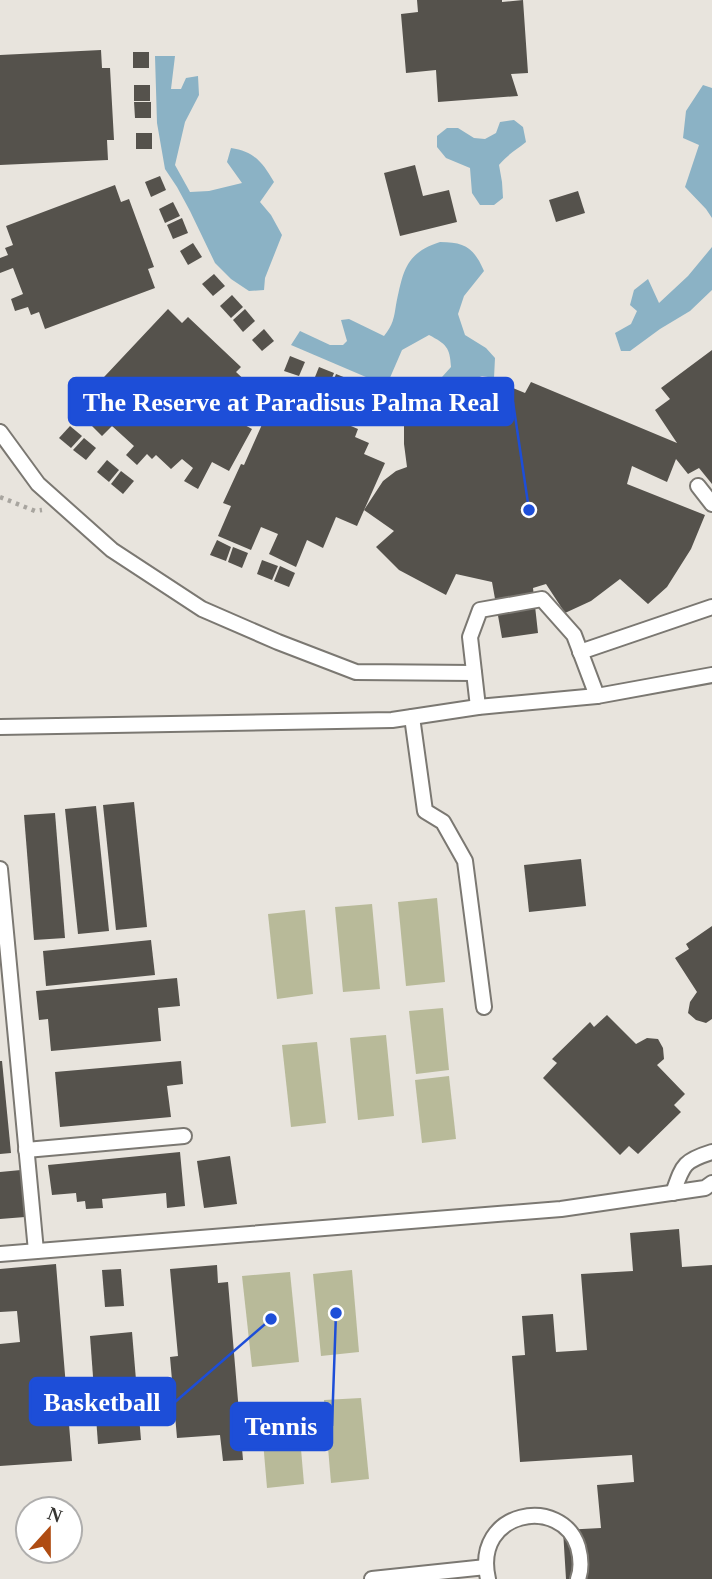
<svg xmlns="http://www.w3.org/2000/svg" width="712" height="1579" viewBox="0 0 712 1579" font-family="Georgia,serif">
<style>
.green{fill:#b8ba99}
.water{fill:#8bb2c5}
.building{fill:#55524c}
.lines{fill:none;stroke-linecap:round;stroke-linejoin:round}
.lane-casing{stroke:#7b7872;stroke-width:18}
.path{stroke:#a8a59f;stroke-width:4.5;stroke-dasharray:3.5 5;stroke-linecap:butt}
.lane{stroke:#fff;stroke-width:14}
.leader{fill:none;stroke:#1d4ed8;stroke-width:2.5}
.callout-dot{fill:#1d4ed8;stroke:#fff;stroke-width:2.5}
.callout{fill:#1d4ed8;stroke:#1d4ed8;stroke-width:2.5}
.callout-label{font-size:26px;text-anchor:middle;font-weight:bold;fill:#fff}
</style>
<rect width="100%" height="100%" fill="#e8e4dd"/>
<g class="green">
<polygon points="437,898 445,982 406,986 398,902"/>
<polygon points="372,904 380,989 343,992 335,907"/>
<polygon points="305,910 313,994 277,999 268,914"/>
<polygon points="443,1008 449,1070 416,1074 409,1011"/>
<polygon points="386,1035 394,1116 358,1120 350,1038"/>
<polygon points="317,1042 326,1123 291,1127 282,1045"/>
<polygon points="449,1076 456,1139 422,1143 415,1080"/>
<polygon points="352,1270 359,1352 321,1356 313,1274"/>
<polygon points="290,1272 299,1362 252,1367 242,1276"/>
<polygon points="361,1398 369,1479 331,1483 324,1400"/>
<polygon points="297,1403 304,1484 267,1488 260,1406"/>
</g>
<g class="water">
<path d="M 155,56 L 175,56 L 171,89 L 181,89 L 186,78 L 198,76 L 199,95 L 185,122 L 175,165 L 190,192 L 209,191 L 242,183 L 227,162 L 231,148 C 254,151 263,163 274,182 L 260,202 L 271,215 L 282,235 L 265,278 L 264,290 L 249,291 L 231,279 L 215,263 L 190,211 L 177,187 L 165,169 L 157,123 Z"/>
<polygon points="703,85 712,88 712,218 706,209 685,187 699,145 683,138 686,111"/>
<path d="M 514,120 L 523,127 L 526,142 C 516,150 507,155 499,165 L 502,182 L 503,198 L 494,205 L 480,205 L 472,193 L 470,168 L 446,158 L 437,147 L 437,136 L 447,128 L 458,128 L 474,138 L 485,139 L 496,133 L 500,122 Z"/>
<path d="M 440,242 C 465,242 474,248 484,271 L 464,296 L 458,314 L 465,335 L 486,348 L 495,358 L 494,378 L 482,376 L 465,383 L 445,398 L 432,398 L 416,400 L 413,395 L 442,377 L 451,367 C 450,347 446,344 429,335 L 402,350 L 389,380 L 380,383 L 291,345 L 300,331 L 330,345 L 343,345 L 347,341 L 341,320 L 349,319 L 384,336 C 393,325 394,318 396,305 C 403,272 405,253 440,242 Z"/>
<polygon points="712,247 712,290 690,311 660,329 630,351 621,351 615,333 631,324 637,311 630,305 634,290 648,279 659,303 688,276"/>
</g>
<g class="building">
<polygon points="417,0 502,0 502,2 523,0 528,73 511,74 518,96 438,102 436,70 406,73 401,14 418,12"/>
<polygon points="101,50 102,68 110,68 114,140 107,140 108,160 0,165 0,55"/>
<rect x="133" y="52" width="16" height="16"/>
<rect x="134" y="85" width="16" height="16"/>
<polygon points="134,102 151,102 151,118 135,118"/>
<rect x="136" y="133" width="16" height="16"/>
<polygon points="415,165 423,196 449,190 457,222 400,236 384,173"/>
<polygon points="160,176 166,190 151,197 145,182"/>
<polygon points="115,185 121,202 129,199 154,267 148,269 155,288 45,329 39,312 31,315 28,307 15,311 11,299 23,294 13,268 0,273 0,258 8,255 5,248 13,245 6,226"/>
<polygon points="578,191 585,213 556,222 549,200"/>
<polygon points="173,202 180,216 165,223 159,209"/>
<polygon points="182,218 188,233 173,239 167,225"/>
<polygon points="193,243 202,257 188,265 180,251"/>
<polygon points="214,274 225,286 213,296 202,284"/>
<polygon points="232,295 243,307 231,318 220,306"/>
<polygon points="168,309 182,323 188,317 241,367 236,372 251,386 223,413 252,429 229,471 212,462 198,489 184,481 193,468 182,459 171,469 156,455 152,459 147,454 137,465 126,455 134,446 112,426 102,436 92,426 101,417 98,413 103,407 89,393"/>
<polygon points="245,309 255,321 243,332 233,320"/>
<polygon points="264,329 274,341 262,351 252,340"/>
<polygon points="712,350 712,484 699,468 688,474 676,459 667,482 632,466 627,484 705,515 691,549 667,587 648,604 620,579 591,601 565,613 546,584 533,588 538,633 502,638 492,582 456,574 446,595 399,570 376,547 394,531 364,510 383,481 396,471 407,467 404,444 404,423 423,409 440,408 451,410 471,394 488,388 508,386 525,393 531,382 677,443 655,410 670,399 661,388"/>
<polygon points="290,356 305,362 299,376 284,371"/>
<polygon points="319,367 334,373 328,388 313,382"/>
<polygon points="336,374 351,380 345,395 330,389"/>
<polygon points="270,393 288,400 291,393 307,400 304,406 358,429 355,437 369,443 364,454 385,463 357,526 336,517 323,548 307,540 296,567 269,554 278,534 261,527 251,550 218,536 231,506 223,503 241,464 244,465 264,420 259,418"/>
<polygon points="70,426 82,436 71,448 59,438"/>
<polygon points="84,438 96,448 86,460 73,450"/>
<polygon points="107,460 119,470 109,482 97,472"/>
<polygon points="121,471 134,481 123,494 111,484"/>
<polygon points="217,540 231,547 226,561 210,555"/>
<polygon points="233,547 248,553 242,568 228,562"/>
<polygon points="262,560 278,566 272,580 257,574"/>
<polygon points="280,566 295,573 289,587 274,581"/>
<polygon points="134,802 147,927 116,930 103,805"/>
<polygon points="96,806 109,931 78,934 65,809"/>
<polygon points="55,813 65,938 34,940 24,815"/>
<polygon points="581,859 586,906 529,912 524,865"/>
<polygon points="712,926 712,1019 706,1023 696,1020 688,1013 690,1002 697,992 675,958 689,949 686,944"/>
<polygon points="151,940 155,975 46,986 43,951"/>
<polygon points="177,978 180,1006 158,1008 161,1041 51,1051 48,1019 39,1020 36,991"/>
<polygon points="607,1015 636,1044 647,1038 658,1039 663,1048 664,1059 657,1065 685,1094 674,1105 681,1112 638,1154 629,1146 620,1155 543,1078 557,1063 552,1059 590,1022 594,1027"/>
<polygon points="0,1061 2,1061 11,1153 0,1154"/>
<polygon points="181,1061 183,1084 167,1086 171,1117 60,1127 55,1072"/>
<polygon points="180,1152 185,1206 167,1208 166,1193 102,1199 103,1208 86,1209 85,1201 77,1202 76,1193 52,1195 48,1165"/>
<polygon points="230,1156 237,1204 204,1208 197,1161"/>
<polygon points="21,1170 25,1217 0,1219 0,1172"/>
<polygon points="679,1229 682,1267 712,1265 712,1579 566,1579 563,1530 601,1528 597,1485 634,1482 632,1455 520,1462 512,1356 525,1355 522,1316 553,1314 556,1352 587,1350 581,1274 633,1271 630,1233"/>
<polygon points="56,1264 72,1461 0,1466 0,1344 20,1342 17,1311 0,1312 0,1269"/>
<polygon points="217,1265 218,1283 228,1282 243,1460 223,1461 220,1435 177,1438 170,1357 178,1356 170,1269"/>
<polygon points="121,1269 124,1306 105,1307 102,1270"/>
<polygon points="132,1332 141,1440 98,1444 90,1336"/>
</g>
<g class="lines">
<defs>
<g id="lane">
<polyline points="0,432 38,484 112,550 202,609 278,642 356,672 474,673"/>
<polyline points="698,486 712,504"/>
<polyline points="580,652 712,607"/>
<polyline points="478,707 470,637 480,610 542,599 574,635 597,696"/>
<polyline points="412,717 425,811 443,822 465,861 484,1007"/>
<polyline points="0,727 392,720 478,707 597,696 712,675"/>
<polyline points="0,869 36,1251"/>
<polyline points="26,1150 184,1136"/>
<path d="M 673,1193 C 683,1165 683,1161 712,1152"/>
<polyline points="0,1254 561,1209 705,1188 712,1183"/>
<polyline points="372,1579 486,1567"/>
<path d="M 488,1579 C 472,1510 562,1495 578,1547 C 581,1558 582,1568 578,1579"/>
</g>
</defs>
<use href="#lane" class="lane-casing"/>
<polyline class="path" points="0,497 35,511 42,510"/>
<use href="#lane" class="lane"/>
</g>
<path class="leader" d="M529 510L513 402M271 1319L175 1402M336 1313L332 1426"/>
<g class="callout-dot">
<circle cx="529" cy="510" r="7"/>
<circle cx="271" cy="1319" r="7"/>
<circle cx="336" cy="1313" r="7"/>
</g>
<g class="callout">
<rect x="69" y="378" width="444" height="47" rx="7"/>
<rect x="30" y="1378" width="145" height="47" rx="7"/>
<rect x="231" y="1403" width="101" height="47" rx="7"/>
</g>
<g class="callout-label">
<text x="291" y="411">The Reserve at Paradisus Palma Real</text>
<text x="102" y="1411">Basketball</text>
<text x="281" y="1435">Tennis</text>
</g>
<g transform="translate(49 1530) rotate(21)"><circle r="33" fill="#ffffff" stroke="#afaead" stroke-width="2"/>
<path d="M0-5L12 26L0 18L-12 26Z" fill="#af4c12"/>
<text y="-10" font-size="19" font-weight="bold" text-anchor="middle" fill="#363532">N</text>
</g>
</svg>
